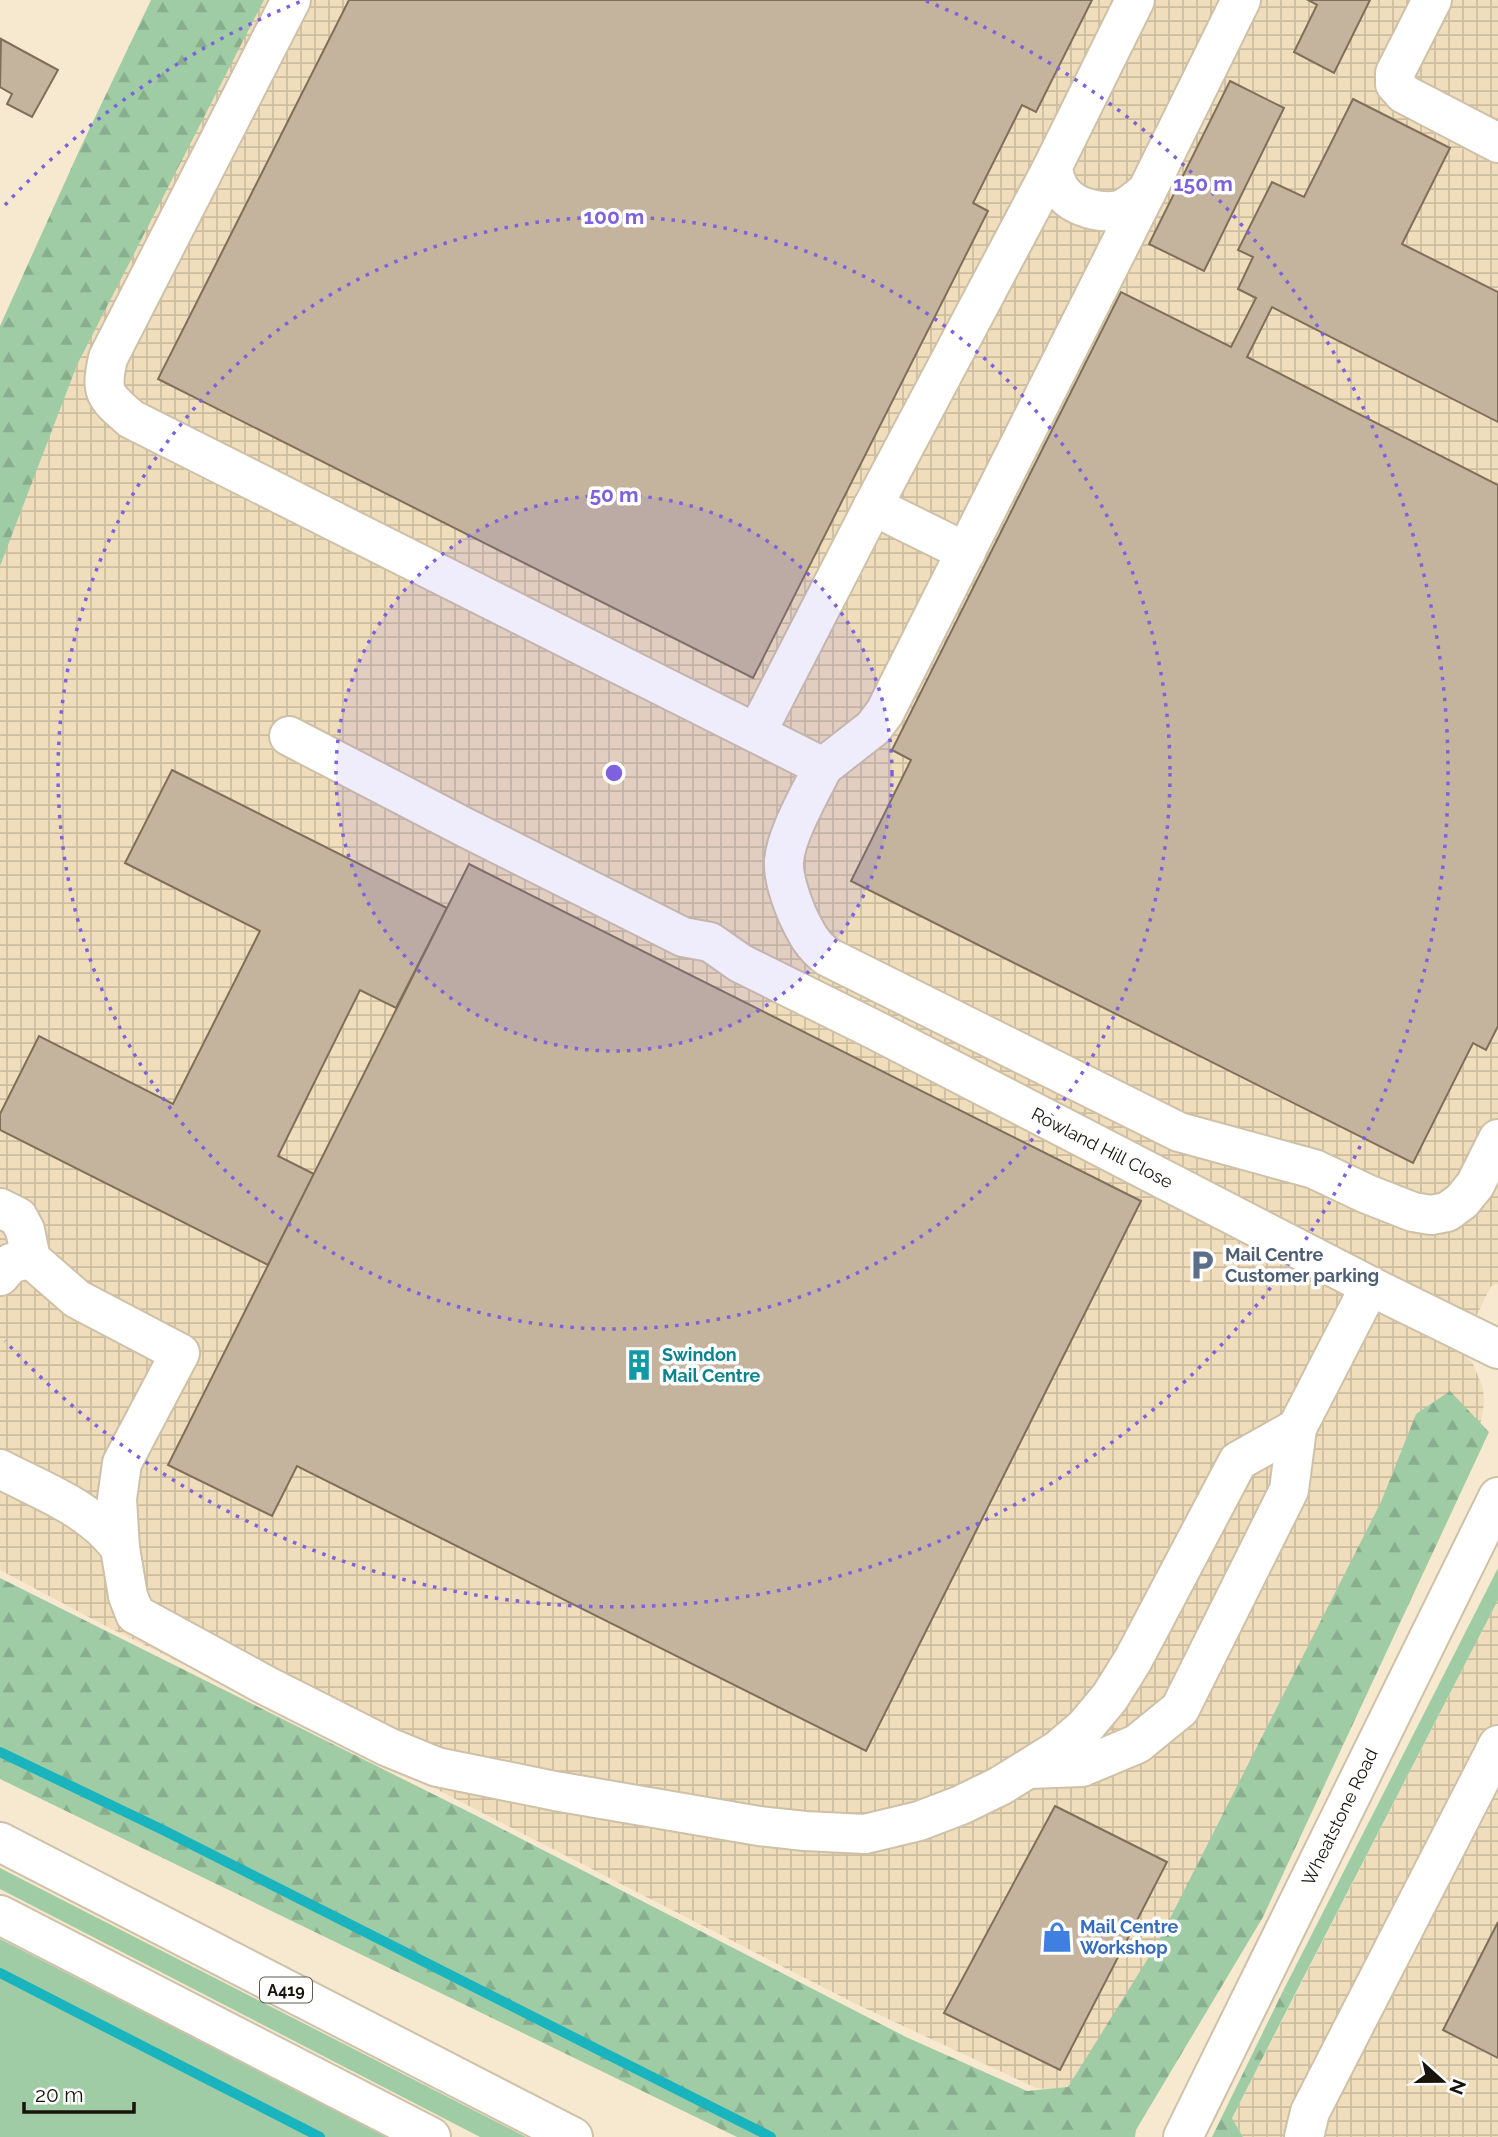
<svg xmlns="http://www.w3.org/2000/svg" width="1498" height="2137" viewBox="0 0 1498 2137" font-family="Raleway,sans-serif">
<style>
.industrial{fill:url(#industrial-grid)}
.grass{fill:#9fcca5}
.forest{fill:url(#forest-firs)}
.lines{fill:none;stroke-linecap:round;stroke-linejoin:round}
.stream{stroke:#1ab4be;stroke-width:10}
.building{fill:#c5b49d;stroke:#7f6f5a;stroke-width:2}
.minor-casing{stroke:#cec1a8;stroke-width:42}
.major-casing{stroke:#cec1a8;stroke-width:42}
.highway-casing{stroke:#cec1a8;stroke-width:42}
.minor{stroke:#fff;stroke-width:38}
.major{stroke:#fff;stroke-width:38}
.highway{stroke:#fff;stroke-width:38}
.ring{fill:none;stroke:#7e61dc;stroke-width:3.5;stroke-dasharray:3.5 7}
.labels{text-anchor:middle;stroke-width:7;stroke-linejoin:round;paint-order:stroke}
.shield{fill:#fff;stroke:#5d5a54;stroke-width:2}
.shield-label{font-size:16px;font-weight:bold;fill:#18140b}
.street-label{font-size:18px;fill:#18140b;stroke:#fff}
.service-label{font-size:18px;font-weight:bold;fill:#4e5e75;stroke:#fff;text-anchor:start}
.culture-label{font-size:18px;font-weight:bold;fill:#0d838f;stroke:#fff;text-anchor:start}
.shop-label{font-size:18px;font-weight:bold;fill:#366cbe;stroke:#fff;text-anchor:start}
.centre{fill:#7e61dc;stroke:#fff;stroke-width:3.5}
.ring-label{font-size:21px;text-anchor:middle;font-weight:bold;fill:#7e61dc;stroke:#fff;stroke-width:7;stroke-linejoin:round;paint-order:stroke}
</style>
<defs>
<pattern id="industrial-grid" width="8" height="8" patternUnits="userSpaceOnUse" patternTransform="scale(1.75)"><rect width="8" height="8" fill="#efddbc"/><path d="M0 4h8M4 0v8" fill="none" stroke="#ccbda0"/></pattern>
<pattern id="forest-firs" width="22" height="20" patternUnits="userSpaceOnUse" patternTransform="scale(1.75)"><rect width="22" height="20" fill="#9fcca5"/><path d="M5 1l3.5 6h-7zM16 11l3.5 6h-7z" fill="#88ae8d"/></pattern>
</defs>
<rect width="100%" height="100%" fill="#f7e9cf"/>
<g class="industrial">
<polygon points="212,0 1498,0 1498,1284 1491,1286 1459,1351 1472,1362 1483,1388 1484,1402 1482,1417 1476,1441 1150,2098 1036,2088 856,2004 428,1785 102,1624 0,1570 0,418"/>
<polygon points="1498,1600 1498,2137 1243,2137 1232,2118"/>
</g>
<g class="grass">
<polygon points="1498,1568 1498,1600 1294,1996 1283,1991"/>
<polygon points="0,1868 526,2137 480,2137 0,1889"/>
<polygon points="0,1939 12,1945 387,2137 0,2137"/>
</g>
<g class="forest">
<polygon points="151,0 264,0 77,365 0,566 0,326 79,151"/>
<polygon points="1450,1391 1489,1432 1263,1917 1136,2130 1135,2137 737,2137 0,1779 0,1578 483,1819 906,2037 1027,2091 1068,2087 1157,1944 1381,1502 1416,1414"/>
<polygon points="1283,1991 1294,1996 1232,2118 1243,2137 1212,2137"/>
</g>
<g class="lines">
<g class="stream">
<polyline points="0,1752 163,1830 771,2137"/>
<polyline points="0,1973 320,2137"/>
</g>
</g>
<g class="building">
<polygon points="349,0 1092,0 1036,112 1022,105 973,203 988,211 753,678 158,379"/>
<polygon points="1308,0 1370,0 1334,73 1294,52 1317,5"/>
<polygon points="1,39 58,70 32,117 7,104 12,94 0,87"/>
<polygon points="1230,81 1284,108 1204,271 1149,244"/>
<polygon points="1353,99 1450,148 1402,244 1498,292 1498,422 1272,307 1247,357 1498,485 1498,1026 1486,1050 1473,1043 1413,1163 851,881 911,760 892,750 1121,292 1231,347 1256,298 1238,289 1253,257 1238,250 1272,182 1304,197"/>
<polygon points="172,770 447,908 396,1008 360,990 278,1156 314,1174 268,1265 0,1130 0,1114 39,1036 173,1104 260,931 125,863"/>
<polygon points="469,864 1141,1201 866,1751 297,1466 272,1516 168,1465"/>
<polygon points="1055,1806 1167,1862 1060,2070 944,2013"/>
<polygon points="1498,1922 1498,2058 1443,2030"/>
</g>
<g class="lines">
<defs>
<g id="minor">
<path d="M 291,0 L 108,358 C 100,394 105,396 131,419 L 823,767 C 811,792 786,834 784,861 C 783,878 791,899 797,914 C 805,931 812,946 828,957 L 1179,1132 L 1314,1169 L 1367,1194 L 1413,1212 L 1431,1215 L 1447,1212 L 1462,1201 L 1475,1185 L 1498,1139"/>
<path d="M 1135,0 L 1052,168 C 1055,176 1057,187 1063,193 C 1075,208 1102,214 1119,210 C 1129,207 1139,197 1147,191 L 1241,0"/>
<polyline points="1432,0 1395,73 1395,84 1404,94 1498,143"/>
<polyline points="873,506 966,552"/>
<polyline points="757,732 873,506 1052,168"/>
<polyline points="289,736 466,828 683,937 710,942 740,963 875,1030 1370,1286 1498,1349"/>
<polyline points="823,767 873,728 885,712 1147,191"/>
<polyline points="0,1208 18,1217 25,1230 31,1259 77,1299 180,1353 122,1463 117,1499 120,1548 128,1596 135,1614 267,1686 388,1747 437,1767 555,1791 759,1826 805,1831 865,1834 919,1821 961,1805 1000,1786 1058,1750 1085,1727 1110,1697 1133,1660 1238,1461 1297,1428"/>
<polyline points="0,1276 11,1263 31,1259"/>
<path d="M 0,1469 C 42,1491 91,1508 120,1548"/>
<polyline points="1029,1769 1082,1767 1137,1744 1180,1709 1289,1490 1297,1428 1370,1286"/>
<polyline points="1304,2137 1310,2112 1498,1745"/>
</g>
<polyline id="major" points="1183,2137 1498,1497"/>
<g id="highway">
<polyline points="0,1842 573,2137"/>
<polyline points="0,1915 431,2137"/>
</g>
</defs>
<use href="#minor" class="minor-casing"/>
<use href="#major" class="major-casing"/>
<use href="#highway" class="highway-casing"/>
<use href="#minor" class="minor"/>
<use href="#major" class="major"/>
<use href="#highway" class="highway"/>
</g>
<circle cx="614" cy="773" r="278" fill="#7e61dc" fill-opacity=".12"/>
<g class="ring">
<circle cx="614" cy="773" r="278"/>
<circle cx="614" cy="773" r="556"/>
<path d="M5 205A833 833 0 0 1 302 1M926 1A833 833 0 1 1 5 1341"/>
</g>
<defs>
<symbol id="parking-bare" viewBox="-9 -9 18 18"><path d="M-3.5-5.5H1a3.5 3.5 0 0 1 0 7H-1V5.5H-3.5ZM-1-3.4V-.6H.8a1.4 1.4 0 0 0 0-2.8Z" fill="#5c6f8a" stroke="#fff" stroke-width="2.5" paint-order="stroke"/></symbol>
<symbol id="building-bare" viewBox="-9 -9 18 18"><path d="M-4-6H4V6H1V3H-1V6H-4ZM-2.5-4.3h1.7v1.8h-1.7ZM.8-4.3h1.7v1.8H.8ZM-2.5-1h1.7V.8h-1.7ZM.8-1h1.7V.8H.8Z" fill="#0f9aa8" stroke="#fff" stroke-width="2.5" paint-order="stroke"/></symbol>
<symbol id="shop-bare" viewBox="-9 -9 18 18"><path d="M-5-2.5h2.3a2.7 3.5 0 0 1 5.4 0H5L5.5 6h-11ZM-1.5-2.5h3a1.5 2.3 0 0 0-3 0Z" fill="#3f7fe0" stroke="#fff" stroke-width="2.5" paint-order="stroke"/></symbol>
</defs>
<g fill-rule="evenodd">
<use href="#parking-bare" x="1180" y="1243" width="44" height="44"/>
<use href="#building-bare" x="617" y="1343" width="44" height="44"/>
<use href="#shop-bare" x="1035" y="1915" width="44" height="44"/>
</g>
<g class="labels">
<rect class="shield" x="260" y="1977.5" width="52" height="25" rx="5"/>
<g class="shield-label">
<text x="286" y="1996">A419</text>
</g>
<g class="street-label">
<text transform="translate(1102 1148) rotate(27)" y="6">Rowland Hill Close</text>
<text transform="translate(1340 1817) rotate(-64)" y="6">Wheatstone Road</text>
</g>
<g class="service-label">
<text x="1225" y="1261">Mail Centre<tspan x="1225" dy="21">Customer parking</tspan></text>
</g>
<g class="culture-label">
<text x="662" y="1361">Swindon<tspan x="662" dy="21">Mail Centre</tspan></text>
</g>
<g class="shop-label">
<text x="1080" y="1933">Mail Centre<tspan x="1080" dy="21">Workshop</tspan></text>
</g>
</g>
<circle cx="614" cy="773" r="10" class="centre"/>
<g class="ring-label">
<text x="1203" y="191">150 m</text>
<text x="614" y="224">100 m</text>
<text x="614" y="502">50 m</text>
</g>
<g transform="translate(1442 2081) rotate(111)" stroke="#ffffff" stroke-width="5" paint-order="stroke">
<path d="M0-5L12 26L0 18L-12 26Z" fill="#18140b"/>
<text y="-10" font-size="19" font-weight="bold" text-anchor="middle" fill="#18140b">N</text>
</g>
<path d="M24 2102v10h110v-10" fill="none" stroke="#18140b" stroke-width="3.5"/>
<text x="35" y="2102" font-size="21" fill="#18140b" stroke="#ffffff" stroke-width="5" paint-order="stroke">20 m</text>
</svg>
